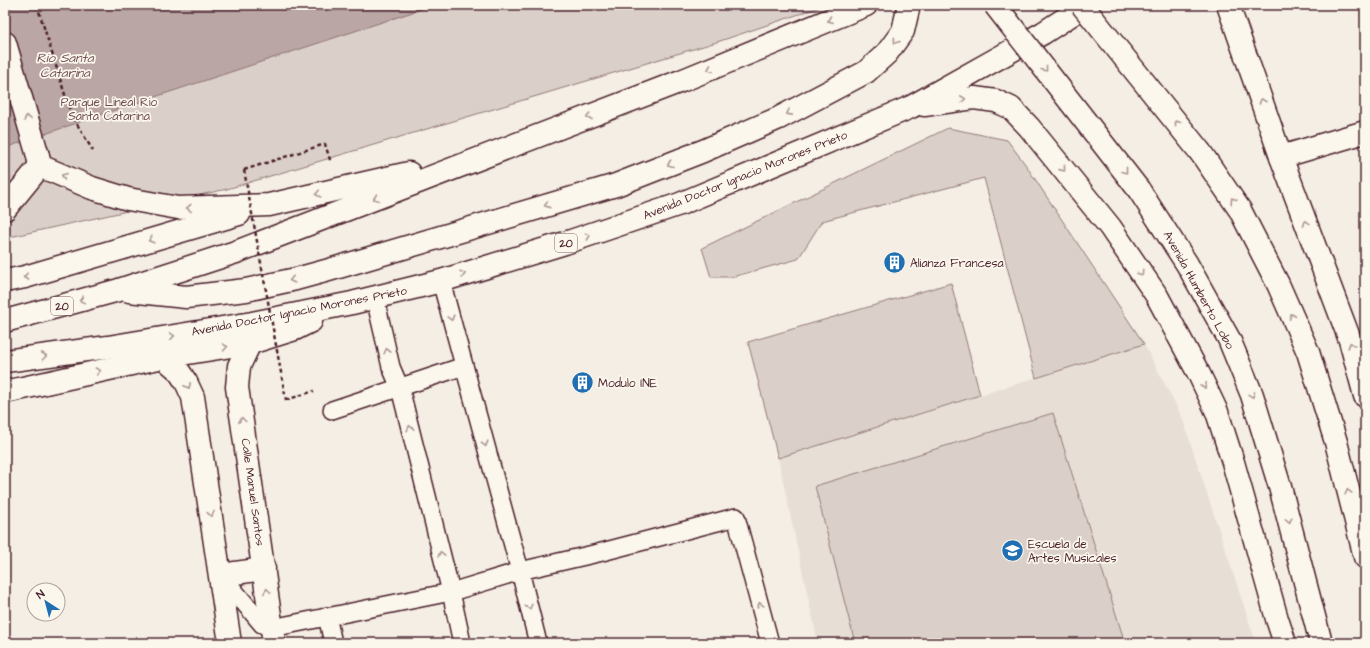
<svg xmlns="http://www.w3.org/2000/svg" width="1370" height="648" viewBox="0 0 1370 648" font-family="'Architects Daughter',sans-serif">
<style>
.built{fill:#e7dfd6}
.green{fill:#dbd0c9;stroke:#92787a}
.water{fill:#baa7a5;stroke:#8d7174}
.lines{fill:none;stroke-linecap:round;stroke-linejoin:round}
.service-casing{stroke:#4a1f2b;stroke-width:20}
.minor-casing{stroke:#4a1f2b;stroke-width:25}
.tertiary-casing{stroke:#4a1f2b;stroke-width:25}
.secondary-casing{stroke:#4a1f2b;stroke-width:25}
.primary-casing{stroke:#4a1f2b;stroke-width:25}
.trunk-casing{stroke:#4a1f2b;stroke-width:25}
.path{stroke:#4a1f2b;stroke-width:2.5;stroke-dasharray:4 3;stroke-linecap:butt}
.service{stroke:#fbf7ec;stroke-width:17}
.minor{stroke:#fbf7ec;stroke-width:22}
.tertiary{stroke:#fbf7ec;stroke-width:22}
.secondary{stroke:#fbf7ec;stroke-width:22}
.primary{stroke:#fbf7ec;stroke-width:22}
.trunk{stroke:#fbf7ec;stroke-width:22}
.secondary-bridge-casing{stroke:#4a1f2b;stroke-width:25;stroke-linecap:butt}
.path-bridge{stroke:#4a1f2b;stroke-width:2.5;stroke-dasharray:4 3;stroke-linecap:butt}
.secondary-bridge{stroke:#fbf7ec;stroke-width:22}
.oneway{stroke:#ab9695}
.labels{text-anchor:middle;stroke-width:3.5;stroke-linejoin:round;paint-order:stroke}
.shield{fill:#fbf7ec;stroke:#7f6065;stroke-width:1}
.shield-label{font-size:11px;font-weight:bold;fill:#4a1f2b}
.park-label{font-size:12px;fill:#6e4b52;stroke:#fbf7ec}
.street-label{font-size:12px;fill:#4a1f2b;stroke:#fbf7ec}
.poi-label{font-size:12px;fill:#4a1f2b;stroke:#fbf7ec;text-anchor:start}
.water-label{font-size:13px;font-style:italic;fill:#714f56;stroke:#fbf7ec}
</style>
<rect width="100%" height="100%" fill="#f4eee4"/>
<filter id="ink" filterUnits="userSpaceOnUse"><feTurbulence type="fractalNoise" baseFrequency=".025" numOctaves="2"/><feDisplacementMap in="SourceGraphic" scale="8" xChannelSelector="R" yChannelSelector="G"/><feConvolveMatrix kernelMatrix="1 2 1 2 8 2 1 2 1" color-interpolation-filters="sRGB"/></filter>
<g filter="url(#ink)">
<polygon class="built" points="1144,344 1182,417 1256,643 818,643 778,458"/>
<g class="green">
<polygon points="5,5 826,5 720,41 227,189 5,238"/>
<polygon points="948,128 1007,140 1025,164 1144,344 1036,378 984,178 822,221 798,259 732,277 711,277 702,248"/>
<polygon points="951,283 980,395 778,458 748,342"/>
<polygon points="1053,413 1125,643 855,643 815,486"/>
</g>
<polygon class="water" points="5,5 434,5 91,118 5,148"/>
<g class="lines">
<defs>
<g id="service">
<polyline points="441,281 520,571 538,643"/>
<polyline points="375,298 391,367 400,388 451,592 462,643"/>
<polyline points="332,410 464,366"/>
<polyline points="221,575 262,624 272,628 451,592 520,571 598,553 736,517 770,643"/>
<polyline points="327,616 333,643"/>
</g>
<g id="minor">
<polyline points="1281,157 1365,132"/>
<polyline points="221,575 264,569"/>
</g>
<g id="tertiary">
<polyline points="5,209 40,166"/>
<polyline points="250,343 239,366 237,387 274,643"/>
<polyline points="163,357 178,370 186,382 193,397 230,643"/>
</g>
<g id="secondary">
<polyline points="1201,153 1240,210 1278,284 1308,352 1336,442 1365,557"/>
<polyline points="1139,190 1187,264 1229,339 1252,395 1280,487 1321,643"/>
</g>
<g id="primary">
<polyline points="1228,5 1281,157 1350,340 1365,396"/>
<polyline points="924,105 974,98 996,101 1011,108 1029,127 1110,227 1157,296 1199,374 1217,412 1233,462 1277,619 1285,643"/>
<polyline points="38,156 40,166 92,188 128,199 178,208 269,205 409,173"/>
<polyline points="5,281 25,277 239,214"/>
<polyline points="129,291 186,297 246,290 296,279 329,270 616,185 703,151 779,118 866,72 887,53 903,31 909,5"/>
<polyline points="5,321 119,290 236,252 681,81 866,5"/>
<polyline points="5,361 108,347 252,323 352,303 441,281 565,243 680,204 911,107 1043,33 1086,5"/>
<polyline points="5,392 163,357 250,343 295,329 311,321"/>
</g>
<polyline id="trunk" points="5,43 38,156"/>
</defs>
<use href="#service" class="service-casing"/>
<use href="#minor" class="minor-casing"/>
<use href="#tertiary" class="tertiary-casing"/>
<use href="#secondary" class="secondary-casing"/>
<use href="#primary" class="primary-casing"/>
<use href="#trunk" class="trunk-casing"/>
<g class="path">
<polyline points="37,5 71,114 93,151"/>
<polyline points="244,170 325,144 331,163"/>
<polyline points="286,400 314,391"/>
</g>
<use href="#service" class="service"/>
<use href="#minor" class="minor"/>
<use href="#tertiary" class="tertiary"/>
<use href="#secondary" class="secondary"/>
<use href="#primary" class="primary"/>
<use href="#trunk" class="trunk"/>
<defs>
<g id="secondary-bridge">
<polyline points="995,5 1139,190"/>
<polyline points="1082,5 1201,153"/>
</g>
</defs>
<use href="#secondary-bridge" class="secondary-bridge-casing"/>
<polyline class="path-bridge" points="244,170 286,400"/>
<use href="#secondary-bridge" class="secondary-bridge"/>
</g>
<defs><path id="oneway-chevron" d="M-2-3.5L2.5 0L-2 3.5" fill="none" stroke-width="1.6" stroke-linecap="round" stroke-linejoin="round"/></defs>
<g class="oneway">
<use href="#oneway-chevron" transform="translate(830 20) rotate(158)"/>
<use href="#oneway-chevron" transform="translate(896 41) rotate(126)"/>
<use href="#oneway-chevron" transform="translate(710 69) rotate(158)"/>
<use href="#oneway-chevron" transform="translate(1045 69) rotate(52)"/>
<use href="#oneway-chevron" transform="translate(963 99) rotate(-8)"/>
<use href="#oneway-chevron" transform="translate(1262 101) rotate(-109)"/>
<use href="#oneway-chevron" transform="translate(789 113) rotate(152)"/>
<use href="#oneway-chevron" transform="translate(589 117) rotate(159)"/>
<use href="#oneway-chevron" transform="translate(27 118) rotate(-106)"/>
<use href="#oneway-chevron" transform="translate(1177 123) rotate(-129)"/>
<use href="#oneway-chevron" transform="translate(670 164) rotate(159)"/>
<use href="#oneway-chevron" transform="translate(1063 169) rotate(51)"/>
<use href="#oneway-chevron" transform="translate(1125 171) rotate(52)"/>
<use href="#oneway-chevron" transform="translate(64 176) rotate(-157)"/>
<use href="#oneway-chevron" transform="translate(318 194) rotate(168)"/>
<use href="#oneway-chevron" transform="translate(376 198) rotate(159)"/>
<use href="#oneway-chevron" transform="translate(1233 200) rotate(-124)"/>
<use href="#oneway-chevron" transform="translate(547 205) rotate(163)"/>
<use href="#oneway-chevron" transform="translate(189 208) rotate(178)"/>
<use href="#oneway-chevron" transform="translate(1306 223) rotate(-111)"/>
<use href="#oneway-chevron" transform="translate(588 236) rotate(-19)"/>
<use href="#oneway-chevron" transform="translate(151 240) rotate(164)"/>
<use href="#oneway-chevron" transform="translate(1141 273) rotate(56)"/>
<use href="#oneway-chevron" transform="translate(463 274) rotate(-17)"/>
<use href="#oneway-chevron" transform="translate(26 277) rotate(167)"/>
<use href="#oneway-chevron" transform="translate(292 280) rotate(167)"/>
<use href="#oneway-chevron" transform="translate(82 300) rotate(165)"/>
<use href="#oneway-chevron" transform="translate(1292 316) rotate(-113)"/>
<use href="#oneway-chevron" transform="translate(451 318) rotate(75)"/>
<use href="#oneway-chevron" transform="translate(172 336) rotate(-9)"/>
<use href="#oneway-chevron" transform="translate(1351 345) rotate(-106)"/>
<use href="#oneway-chevron" transform="translate(225 347) rotate(-10)"/>
<use href="#oneway-chevron" transform="translate(387 351) rotate(-103)"/>
<use href="#oneway-chevron" transform="translate(44 356) rotate(-7)"/>
<use href="#oneway-chevron" transform="translate(98 371) rotate(-12)"/>
<use href="#oneway-chevron" transform="translate(188 386) rotate(65)"/>
<use href="#oneway-chevron" transform="translate(1204 386) rotate(64)"/>
<use href="#oneway-chevron" transform="translate(1252 395) rotate(70)"/>
<use href="#oneway-chevron" transform="translate(242 420) rotate(-98)"/>
<use href="#oneway-chevron" transform="translate(410 428) rotate(-104)"/>
<use href="#oneway-chevron" transform="translate(485 444) rotate(75)"/>
<use href="#oneway-chevron" transform="translate(1348 492) rotate(-104)"/>
<use href="#oneway-chevron" transform="translate(211 514) rotate(81)"/>
<use href="#oneway-chevron" transform="translate(1289 520) rotate(76)"/>
<use href="#oneway-chevron" transform="translate(441 554) rotate(-104)"/>
<use href="#oneway-chevron" transform="translate(267 591) rotate(-98)"/>
<use href="#oneway-chevron" transform="translate(760 605) rotate(-105)"/>
<use href="#oneway-chevron" transform="translate(529 607) rotate(76)"/>
</g>
</g>
<defs>
<symbol id="building-disc" viewBox="-11 -11 22 22"><circle r="9.5" fill="#1f6fb2" stroke="#fbf7ec"/><path d="M-4-6H4V6H1V3H-1V6H-4ZM-2.5-4.3h1.7v1.8h-1.7ZM.8-4.3h1.7v1.8H.8ZM-2.5-1h1.7V.8h-1.7ZM.8-1h1.7V.8H.8Z" fill="#fff"/></symbol>
<symbol id="school-disc" viewBox="-11 -11 22 22"><circle r="9.5" fill="#1f6fb2" stroke="#fbf7ec"/><path d="M0-5L7-2L0 1L-7-2ZM-4 1L0 2.5L4 1V4Q0 6-4 4Z" fill="#fff"/></symbol>
</defs>
<g fill-rule="evenodd">
<use href="#building-disc" x="882" y="250" width="25" height="25"/>
<use href="#building-disc" x="570" y="370" width="25" height="25"/>
<use href="#school-disc" x="1000" y="538" width="25" height="25"/>
</g>
<g class="labels">
<g class="shield">
<rect x="555" y="234" width="22" height="18" rx="3"/>
<rect x="51" y="297" width="22" height="18" rx="3"/>
</g>
<g class="shield-label">
<text x="566" y="247">20</text>
<text x="62" y="310">20</text>
</g>
<g class="park-label">
<text x="109" y="106">Parque Lineal Río<tspan x="109" dy="14">Santa Catarina</tspan></text>
</g>
<g class="street-label">
<text transform="translate(745 175) rotate(-22)" y="4">Avenida Doctor Ignacio Morones Prieto</text>
<text transform="translate(1199 290) rotate(61)" y="4">Avenida Humberto Lobo</text>
<text transform="translate(299 311) rotate(-11)" y="4">Avenida Doctor Ignacio Morones Prieto</text>
<text transform="translate(253 492) rotate(82)" y="4">Calle Manuel Santos</text>
</g>
<g class="poi-label">
<text x="910" y="267">Alianza Francesa</text>
<text x="598" y="387">Modulo INE</text>
<text x="1028" y="548">Escuela de<tspan x="1028" dy="14">Artes Musicales</tspan></text>
</g>
<g class="water-label">
<text x="65" y="62">Río Santa<tspan x="65" dy="15">Catarina</tspan></text>
</g>
</g>
<rect width="1370" height="648" fill="none" stroke="#fbf7ec" stroke-width="20"/>
<rect x="10" y="10" width="1350" height="628" fill="none" stroke="#4a1f2b" stroke-width="1.5" filter="url(#ink)"/>
<g transform="translate(46 602) rotate(324)"><circle r="19" fill="#fbf7ec" stroke="#b4a19f"/>
<path d="M0-3L7 15L0 10L-7 15Z" fill="#1f6fb2"/>
<text y="-6" font-size="11" font-weight="bold" text-anchor="middle" fill="#4a1f2b">N</text>
</g>
</svg>
